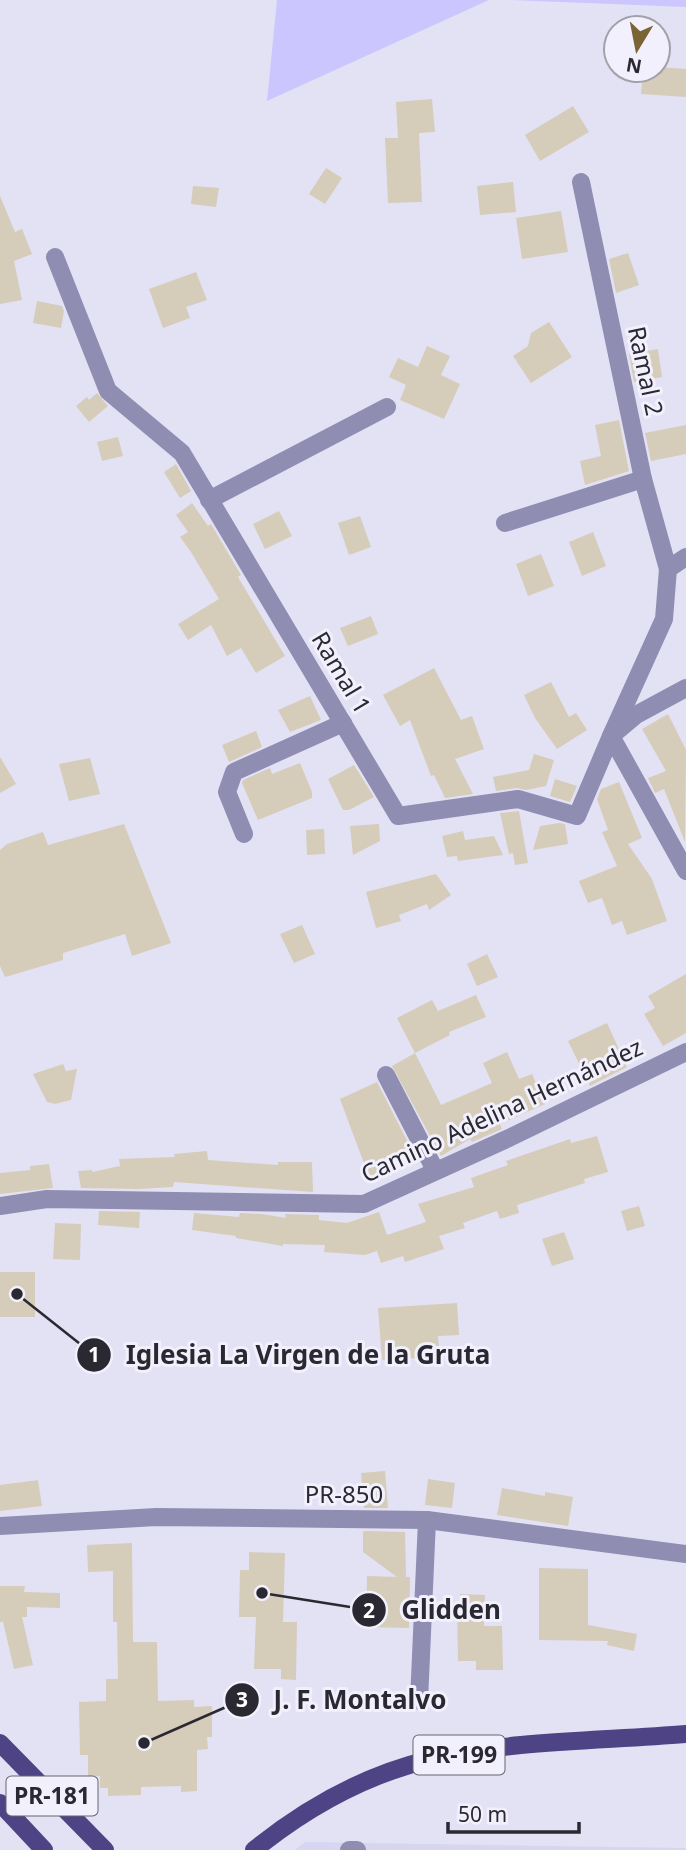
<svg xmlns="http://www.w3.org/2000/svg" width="686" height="1850" viewBox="0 0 686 1850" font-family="'Noto Sans',sans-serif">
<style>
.built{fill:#d7d6f0}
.green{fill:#cbc6fe}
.building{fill:#d5ccba}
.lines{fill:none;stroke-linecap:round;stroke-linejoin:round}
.minor{stroke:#908db3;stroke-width:18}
.major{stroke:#4e4485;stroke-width:18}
.labels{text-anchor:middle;stroke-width:6;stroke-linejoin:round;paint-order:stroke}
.shield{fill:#f1f0fc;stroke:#66656e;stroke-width:2}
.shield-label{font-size:23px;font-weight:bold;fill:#2a2931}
.street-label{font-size:24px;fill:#2a2931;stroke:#f1f0fc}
.leader{fill:none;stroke:#2a2931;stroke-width:2.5}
.callout-dot{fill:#2a2931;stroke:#f1f0fc;stroke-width:2.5}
.mark-label{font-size:21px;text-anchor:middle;font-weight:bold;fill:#fff}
.callout-label{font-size:26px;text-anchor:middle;font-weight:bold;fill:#2a2931;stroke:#f1f0fc;stroke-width:6;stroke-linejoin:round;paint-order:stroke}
</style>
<rect width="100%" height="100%" fill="#e3e2f5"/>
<polygon class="built" points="305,1842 686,1848 686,1850 295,1850"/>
<g class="green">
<polygon points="277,0 489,0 267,101"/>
<polygon points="511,0 686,0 686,7"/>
</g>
<g class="building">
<polygon points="658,67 686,69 686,97 641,94 643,70 658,70"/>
<polygon points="432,99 435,132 419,133 422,202 388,203 385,138 398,138 396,102"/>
<polygon points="573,106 589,132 540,161 525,135"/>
<polygon points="326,168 342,178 325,204 309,194"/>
<polygon points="513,182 516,212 480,215 477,186"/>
<polygon points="193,186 219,188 216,207 191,204"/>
<polygon points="0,196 15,232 22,229 32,254 14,261 22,300 0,304"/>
<polygon points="561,211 568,252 522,259 516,218"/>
<polygon points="628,253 639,285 616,293 609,259"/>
<polygon points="196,272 207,300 186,307 190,318 163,328 149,289"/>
<polygon points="37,301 62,306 64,311 61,328 33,323"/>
<polygon points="549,322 572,357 531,383 513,356 528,346 531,333"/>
<polygon points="427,346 450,356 441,375 460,384 444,419 400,400 406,385 389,377 398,358 418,367"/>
<polygon points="658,349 662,377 634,382 629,354"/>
<polygon points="97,393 108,406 89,422 76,406 87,397 89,400"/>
<polygon points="619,420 629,471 585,485 580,461 601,456 595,425"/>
<polygon points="686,425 686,454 651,461 645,433"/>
<polygon points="118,437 123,456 102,461 97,442"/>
<polygon points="176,464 191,491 180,498 164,472"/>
<polygon points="192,503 208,526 211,524 241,575 238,577 285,656 256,673 241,648 227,656 211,625 188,640 178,624 219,599 191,552 180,537 188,532 176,515"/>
<polygon points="279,511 292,536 265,549 253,524"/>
<polygon points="360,516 371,547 349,555 338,523"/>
<polygon points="593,532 606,566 582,576 569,542"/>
<polygon points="541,554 554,586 528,596 516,564"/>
<polygon points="371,616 378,634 348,646 340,628"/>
<polygon points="434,668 461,720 472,716 484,749 455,759 473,794 445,798 434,775 431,776 410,720 400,726 383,695"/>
<polygon points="551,682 569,717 576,713 587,730 557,749 535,718 524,695"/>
<polygon points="310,696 321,720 290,732 278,710"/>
<polygon points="668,714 686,750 685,842 664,789 655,793 648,778 666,771 642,729"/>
<polygon points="256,731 262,747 229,762 222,745"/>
<polygon points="534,754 554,760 546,786 526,790 517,788 496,791 493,777 529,770"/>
<polygon points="0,757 16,784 0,793"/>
<polygon points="90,758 100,794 69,801 59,764"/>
<polygon points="300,763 312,792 312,798 258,820 242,783 243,780 270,768 272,774"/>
<polygon points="354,765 374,797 349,810 343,810 328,779"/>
<polygon points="555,779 577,786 570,802 550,796"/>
<polygon points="619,782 642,838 628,844 652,879 667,921 627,935 622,921 612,925 602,898 588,903 579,881 617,866 602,832 608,830 597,799 601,789"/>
<polygon points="519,811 528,863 515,865 513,853 509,854 500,813"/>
<polygon points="559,823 565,824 568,844 533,850 540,826"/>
<polygon points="124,824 171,943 132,956 125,934 63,953 63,960 5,977 0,966 0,850 7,844 43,832 48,845"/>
<polygon points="379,824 380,841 353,855 350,826"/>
<polygon points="324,829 325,854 307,855 306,830"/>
<polygon points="463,831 465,840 494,836 503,855 458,861 457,856 447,857 442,836"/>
<polygon points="436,874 451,895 429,910 427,904 399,915 401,921 376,928 366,892"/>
<polygon points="302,925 315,954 294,963 280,934"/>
<polygon points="487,954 498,977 477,986 467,964"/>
<polygon points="686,974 686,1033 663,1046 644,1014 655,1008 648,996"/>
<polygon points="476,995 486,1017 449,1032 450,1035 415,1053 397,1018 432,1000 438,1011"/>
<polygon points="607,1023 627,1067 590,1086 568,1041"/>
<polygon points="507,1052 519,1079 532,1074 545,1104 500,1124 502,1129 472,1142 470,1139 441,1156 392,1066 415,1053 441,1105 492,1083 483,1063"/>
<polygon points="63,1064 66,1071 77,1069 71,1100 55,1104 47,1102 33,1074"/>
<polygon points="377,1082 416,1158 371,1182 340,1099"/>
<polygon points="597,1136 608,1172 584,1179 585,1183 517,1205 519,1213 500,1219 497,1211 463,1223 465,1228 439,1236 444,1249 405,1262 403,1256 381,1263 377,1251 365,1255 324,1252 325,1245 283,1244 283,1246 236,1238 236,1236 192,1230 194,1213 239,1217 240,1213 262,1214 286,1218 285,1214 319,1215 319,1220 347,1223 379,1212 387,1235 426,1222 418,1204 474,1187 471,1178 508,1165 506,1161 570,1139 571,1143"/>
<polygon points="207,1151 208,1160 278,1165 278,1162 312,1162 313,1192 174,1182 173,1187 139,1189 81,1188 78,1171 92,1170 92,1172 120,1166 119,1159 175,1157 174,1154"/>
<polygon points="49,1164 53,1188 0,1194 0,1173 30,1170 30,1166"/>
<polygon points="639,1206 645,1226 627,1231 621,1211"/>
<polygon points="99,1211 140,1212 139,1228 98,1225"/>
<polygon points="55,1223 81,1224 80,1260 53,1259"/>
<polygon points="564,1232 574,1259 552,1266 542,1239"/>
<rect x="0" y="1272" width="35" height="45"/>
<polygon points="457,1303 459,1335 438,1336 440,1357 382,1360 378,1308"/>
<polygon points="385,1471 388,1508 364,1508 361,1473"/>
<polygon points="428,1479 455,1483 452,1508 425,1505"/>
<polygon points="38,1480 42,1506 0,1511 0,1485"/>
<polygon points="502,1488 545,1496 545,1492 573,1497 568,1526 497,1515"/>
<polygon points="365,1531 405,1532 406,1577 410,1577 409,1628 366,1627 367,1576 397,1577 363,1552 363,1532"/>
<polygon points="132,1543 133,1642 157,1642 158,1701 194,1700 194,1707 212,1706 212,1737 207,1737 208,1749 197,1750 197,1791 181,1792 181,1786 141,1787 141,1795 108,1796 108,1788 100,1788 100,1776 88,1777 88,1755 80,1755 79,1702 106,1701 106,1679 118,1679 117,1622 113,1622 113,1571 88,1572 87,1545"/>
<polygon points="249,1552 285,1553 283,1622 297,1622 296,1680 281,1679 281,1669 254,1669 256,1617 239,1617 240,1570 249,1570"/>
<polygon points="539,1568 588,1569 588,1625 637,1634 634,1651 607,1645 608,1641 539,1640"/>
<polygon points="0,1586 25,1586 24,1592 60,1593 60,1608 27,1607 27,1617 22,1617 33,1665 14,1669 3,1622 0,1622"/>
<polygon points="460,1594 485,1595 484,1626 502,1626 503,1670 476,1670 476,1661 458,1661 457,1603 460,1603"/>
</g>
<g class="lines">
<g class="minor">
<polyline points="581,182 643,479 668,569"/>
<polyline points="55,257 108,391 182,453 398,816 518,799 577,816 611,736 636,715 686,688"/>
<polyline points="209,500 387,407"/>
<polyline points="505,523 643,479"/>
<polyline points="686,557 668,569 664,619 611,736 686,871"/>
<polyline points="244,834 227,792 234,772 343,723"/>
<polyline points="386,1075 435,1170"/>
<polyline points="0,1206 47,1199 364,1204 509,1138 686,1052"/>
<polyline points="0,1526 156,1517 427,1520 686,1554"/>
<polyline points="419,1701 427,1520"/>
<polyline points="349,1850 357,1850"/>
</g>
<g class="major">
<polyline points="0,1743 105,1850"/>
<polyline points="0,1803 44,1850"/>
<path d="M 254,1850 C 306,1808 367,1774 432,1759 C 513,1740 603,1741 686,1734"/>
</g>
</g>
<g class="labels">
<g class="shield">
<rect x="413.5" y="1735.5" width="91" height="39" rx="5"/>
<rect x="6.5" y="1776.5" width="91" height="39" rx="5"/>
</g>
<g class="shield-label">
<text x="459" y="1763">PR-199</text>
<text x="52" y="1804">PR-181</text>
</g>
<g class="street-label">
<text transform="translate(645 371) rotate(78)" y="8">Ramal 2</text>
<text transform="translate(341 673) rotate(59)" y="8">Ramal 1</text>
<text transform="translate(502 1111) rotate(-25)" y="8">Camino Adelina Hernández</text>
<text x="344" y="1503">PR-850</text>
</g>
</g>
<path class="leader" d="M17 1294L94 1355M262 1593L369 1610M144 1743L242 1700"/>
<g class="callout-dot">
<circle cx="17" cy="1294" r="7"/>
<circle cx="262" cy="1593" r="7"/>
<circle cx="144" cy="1743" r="7"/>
<circle cx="94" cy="1355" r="18"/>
<circle cx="369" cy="1610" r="18"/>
<circle cx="242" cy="1700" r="18"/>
</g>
<g class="mark-label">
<text x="94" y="1362">1</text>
<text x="369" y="1618">2</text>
<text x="242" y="1707">3</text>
</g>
<g class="callout-label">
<text x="308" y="1364">Iglesia La Virgen de la Gruta</text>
<text x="451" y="1619">Glidden</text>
<text x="360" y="1709">J. F. Montalvo</text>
</g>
<g transform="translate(637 49) rotate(190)"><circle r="33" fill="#f1f0fc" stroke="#a1a0ab" stroke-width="2"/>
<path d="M0-5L12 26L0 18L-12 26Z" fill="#7a6434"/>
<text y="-10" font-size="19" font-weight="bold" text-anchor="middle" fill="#2a2931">N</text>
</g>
<path d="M448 1822v10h131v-10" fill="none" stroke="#2a2931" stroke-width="3.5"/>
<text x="458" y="1822" font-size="21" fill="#2a2931" stroke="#f1f0fc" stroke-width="5" paint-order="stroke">50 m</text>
</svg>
